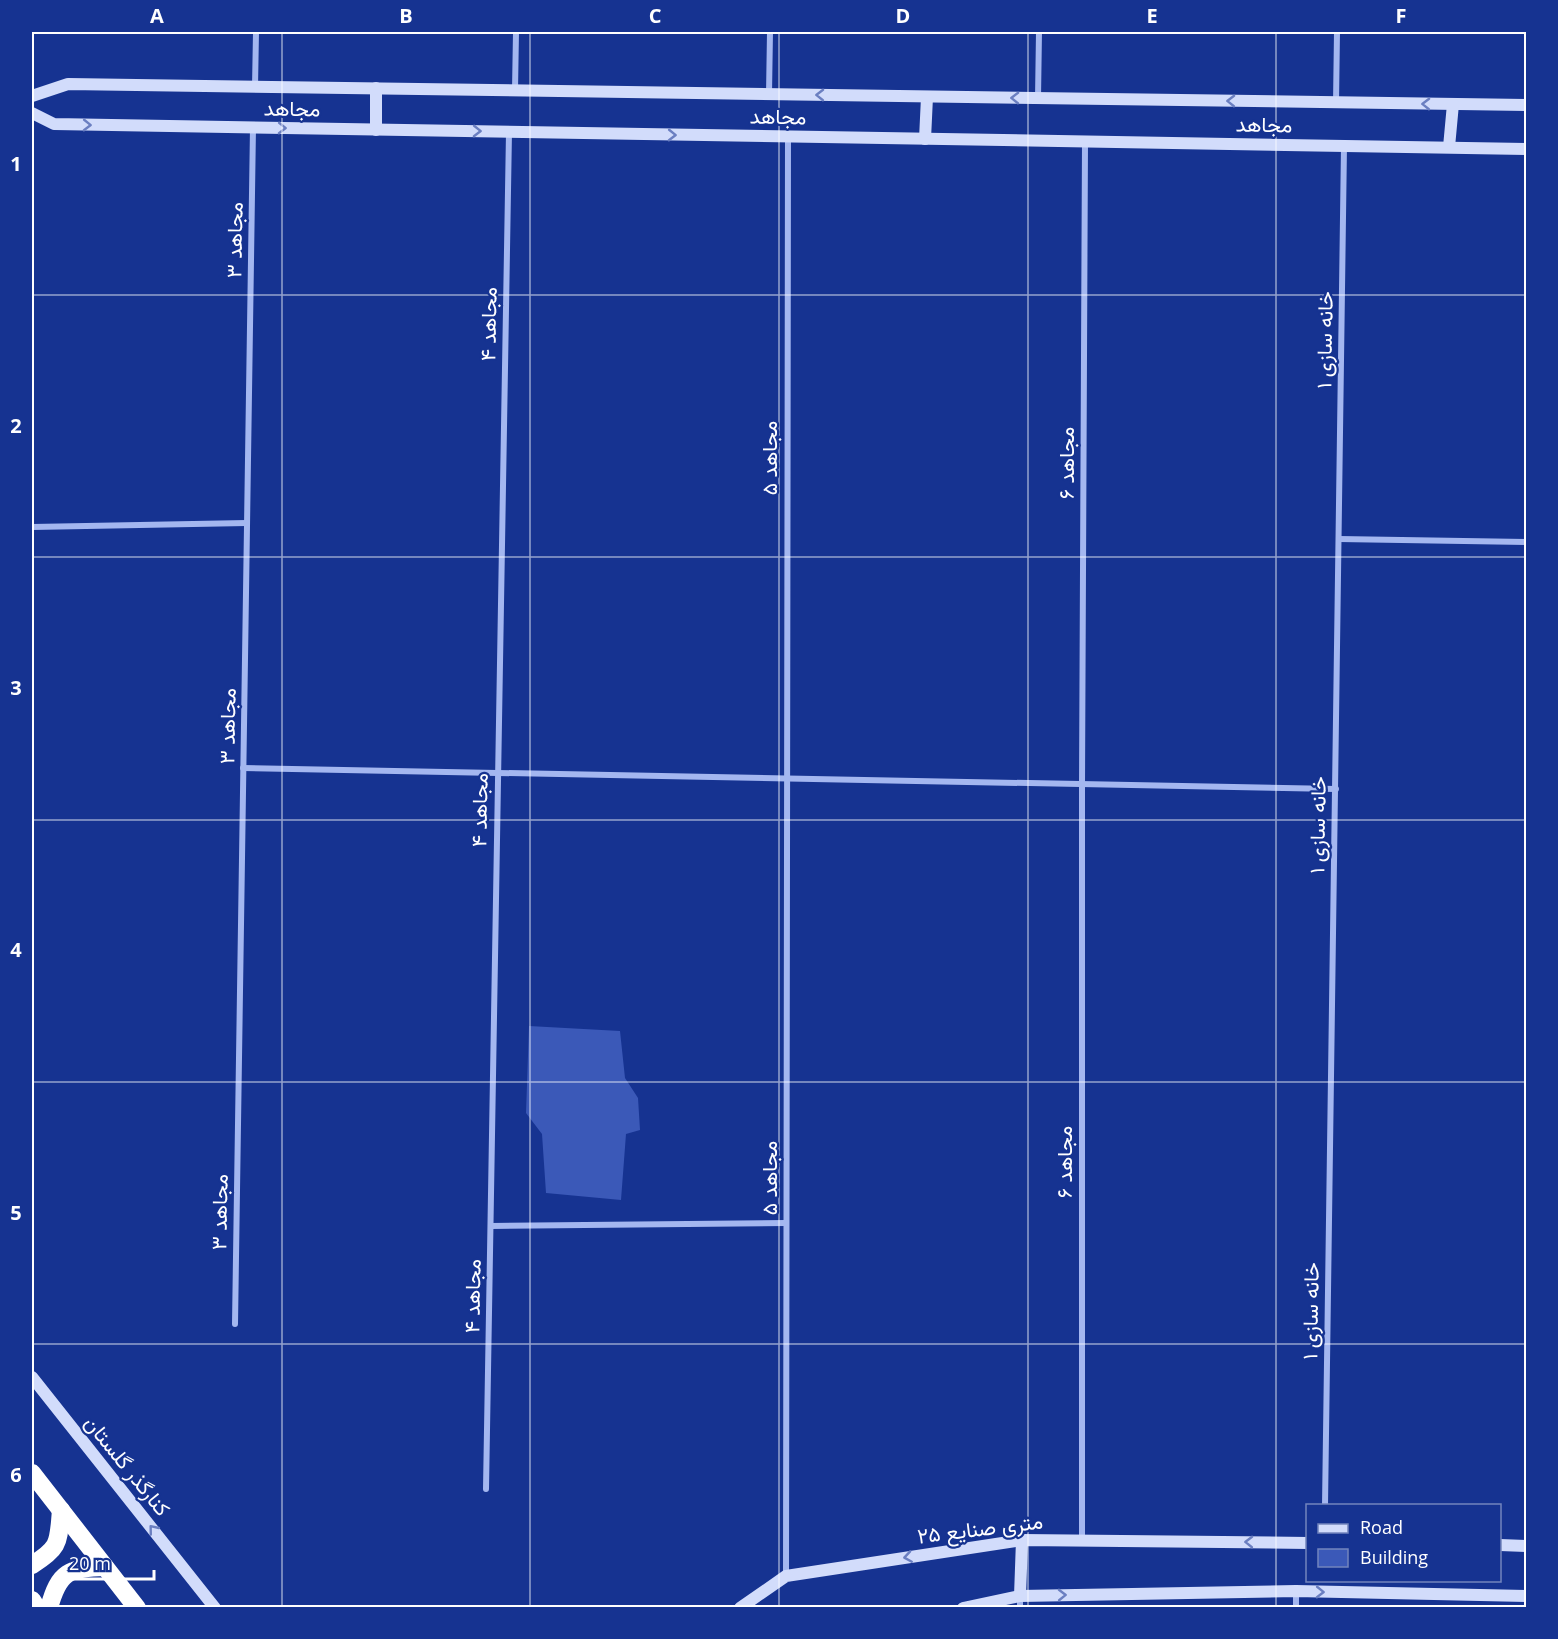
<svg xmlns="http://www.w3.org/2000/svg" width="1558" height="1639" viewBox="0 0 1558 1639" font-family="'Open Sans',Vazirmatn,sans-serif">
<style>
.building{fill:#3b59b8}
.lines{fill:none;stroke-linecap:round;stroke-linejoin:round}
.street{stroke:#a4b7f0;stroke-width:6}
.secondary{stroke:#d2dcfb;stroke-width:12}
.highway{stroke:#fff;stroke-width:18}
.oneway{stroke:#6b7fc1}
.grid{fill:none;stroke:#fff;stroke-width:1.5;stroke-opacity:0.55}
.labels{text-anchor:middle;stroke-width:4.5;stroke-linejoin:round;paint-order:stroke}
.street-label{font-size:21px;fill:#fff;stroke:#163391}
.neatline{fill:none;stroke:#fff;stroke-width:2}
.grid-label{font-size:20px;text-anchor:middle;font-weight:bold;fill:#fff}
</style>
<rect width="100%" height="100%" fill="#163391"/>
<polygon class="building" points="529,1026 620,1031 625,1078 638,1098 640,1130 626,1134 621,1200 546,1193 542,1134 526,1113"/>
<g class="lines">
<g class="street">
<polyline points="255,87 256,32"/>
<polyline points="515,90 516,32"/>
<polyline points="769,94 770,32"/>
<polyline points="1038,98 1039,32"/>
<polyline points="1336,103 1337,32"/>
<polyline points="32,527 247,523"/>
<polyline points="1339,539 1526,542"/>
<polyline points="243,768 1336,789"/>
<polyline points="491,1226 786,1223"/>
<polyline points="235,1324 253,127"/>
<polyline points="486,1489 509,132"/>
<polyline points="1325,1506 1344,146"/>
<polyline points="1082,1540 1082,785 1085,142"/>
<polyline points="786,1576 788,137"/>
<polyline points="1020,1608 1020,1596"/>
<polyline points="1296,1608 1296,1591"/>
</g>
<g class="secondary">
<polyline points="376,88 376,130"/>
<polyline points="32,96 68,84 1526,105"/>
<polyline points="32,113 54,124 1526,149"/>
<polyline points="925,139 927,97"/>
<polyline points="1449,147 1453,104"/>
<polyline points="32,1377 215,1608"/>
<polyline points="1500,1545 1526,1546"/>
<polyline points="1020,1596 1022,1540"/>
<polyline points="740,1608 786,1576 1022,1540 1308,1543"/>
<polyline points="963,1608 1020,1596 1296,1591 1526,1596"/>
</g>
<g class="highway">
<polyline points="32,1473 137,1608"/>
<path d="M 32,1565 C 61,1547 58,1542 61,1510"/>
<polyline points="32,1600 37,1608"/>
<path d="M 49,1608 C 59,1571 69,1568 105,1567"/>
</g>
</g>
<defs><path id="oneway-chevron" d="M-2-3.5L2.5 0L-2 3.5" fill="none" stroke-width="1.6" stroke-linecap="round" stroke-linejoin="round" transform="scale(1.5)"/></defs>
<g class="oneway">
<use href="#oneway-chevron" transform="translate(820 95) rotate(-179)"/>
<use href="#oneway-chevron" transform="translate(1015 98) rotate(-179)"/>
<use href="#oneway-chevron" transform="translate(1231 101) rotate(-179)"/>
<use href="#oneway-chevron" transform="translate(1426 104) rotate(-179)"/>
<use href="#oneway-chevron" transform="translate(87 125) rotate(1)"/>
<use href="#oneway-chevron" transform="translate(282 128) rotate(1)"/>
<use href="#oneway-chevron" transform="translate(477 131) rotate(1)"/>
<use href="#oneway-chevron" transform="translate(672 135) rotate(1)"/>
<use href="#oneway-chevron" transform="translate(153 1529) rotate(-129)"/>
<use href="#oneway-chevron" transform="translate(1249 1542) rotate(-179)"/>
<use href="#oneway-chevron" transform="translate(908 1557) rotate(171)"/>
<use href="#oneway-chevron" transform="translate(1320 1592) rotate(1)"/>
<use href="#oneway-chevron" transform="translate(1062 1595) rotate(-1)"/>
</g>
<path class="grid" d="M 282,32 L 282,1608M 530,32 L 530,1608M 779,32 L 779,1608M 1028,32 L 1028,1608M 1276,32 L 1276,1608M 32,295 L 1526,295M 32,557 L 1526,557M 32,820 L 1526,820M 32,1082 L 1526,1082M 32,1344 L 1526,1344"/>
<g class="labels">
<g class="street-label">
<text transform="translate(292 109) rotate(1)" y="7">مجاهد</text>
<text transform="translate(778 117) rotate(1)" y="7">مجاهد</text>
<text transform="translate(1264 125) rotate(1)" y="7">مجاهد</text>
<text transform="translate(235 240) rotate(-89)" y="7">مجاهد ۳</text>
<text transform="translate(489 324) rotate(-89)" y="7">مجاهد ۴</text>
<text transform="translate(1325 340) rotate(-89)" y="7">خانه سازی ۱</text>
<text transform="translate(770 458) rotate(-90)" y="7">مجاهد ۵</text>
<text transform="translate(1067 463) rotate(-90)" y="7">مجاهد ۶</text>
<text transform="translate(228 726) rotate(-89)" y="7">مجاهد ۳</text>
<text transform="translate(480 810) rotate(-89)" y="7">مجاهد ۴</text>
<text transform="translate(1318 825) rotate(-89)" y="7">خانه سازی ۱</text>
<text transform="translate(1065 1162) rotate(-90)" y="7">۶ مجاهد</text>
<text transform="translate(770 1178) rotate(-90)" y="7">۵ مجاهد</text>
<text transform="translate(220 1212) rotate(-89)" y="7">مجاهد ۳</text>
<text transform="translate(473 1296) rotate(-89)" y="7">مجاهد ۴</text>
<text transform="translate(1311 1311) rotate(-89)" y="7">خانه سازی ۱</text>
<text transform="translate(127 1466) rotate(51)" y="7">کنارگذر گلستان</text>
<text transform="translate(980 1529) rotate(-7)" y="7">۲۵ متری صنایع</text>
</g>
</g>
<rect width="1558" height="1639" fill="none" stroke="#163391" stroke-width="66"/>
<rect x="1306" y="1504" width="195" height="78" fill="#163391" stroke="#7385bd" stroke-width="1.5"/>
<rect x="1318" y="1524" width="30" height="9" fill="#d2dcfb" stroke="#7385bd" stroke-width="1.5"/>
<text x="1360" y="1534" font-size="18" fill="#ffffff">Road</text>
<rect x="1318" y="1549" width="30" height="18" fill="#3b59b8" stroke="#7385bd" stroke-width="1.5"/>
<text x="1360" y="1564" font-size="18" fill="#ffffff">Building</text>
<path d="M60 1570v9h94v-9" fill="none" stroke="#ffffff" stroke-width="3"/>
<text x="69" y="1570" font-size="18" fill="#ffffff" stroke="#163391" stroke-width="4.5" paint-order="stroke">20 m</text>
<rect x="33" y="33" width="1492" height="1573" class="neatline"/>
<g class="grid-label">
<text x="157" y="23">A</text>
<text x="406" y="23">B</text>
<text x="655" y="23">C</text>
<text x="903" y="23">D</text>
<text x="1152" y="23">E</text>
<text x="1401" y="23">F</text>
<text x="16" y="171">1</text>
<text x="16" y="433">2</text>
<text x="16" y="695">3</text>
<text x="16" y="957">4</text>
<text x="16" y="1220">5</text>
<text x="16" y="1482">6</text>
</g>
</svg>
